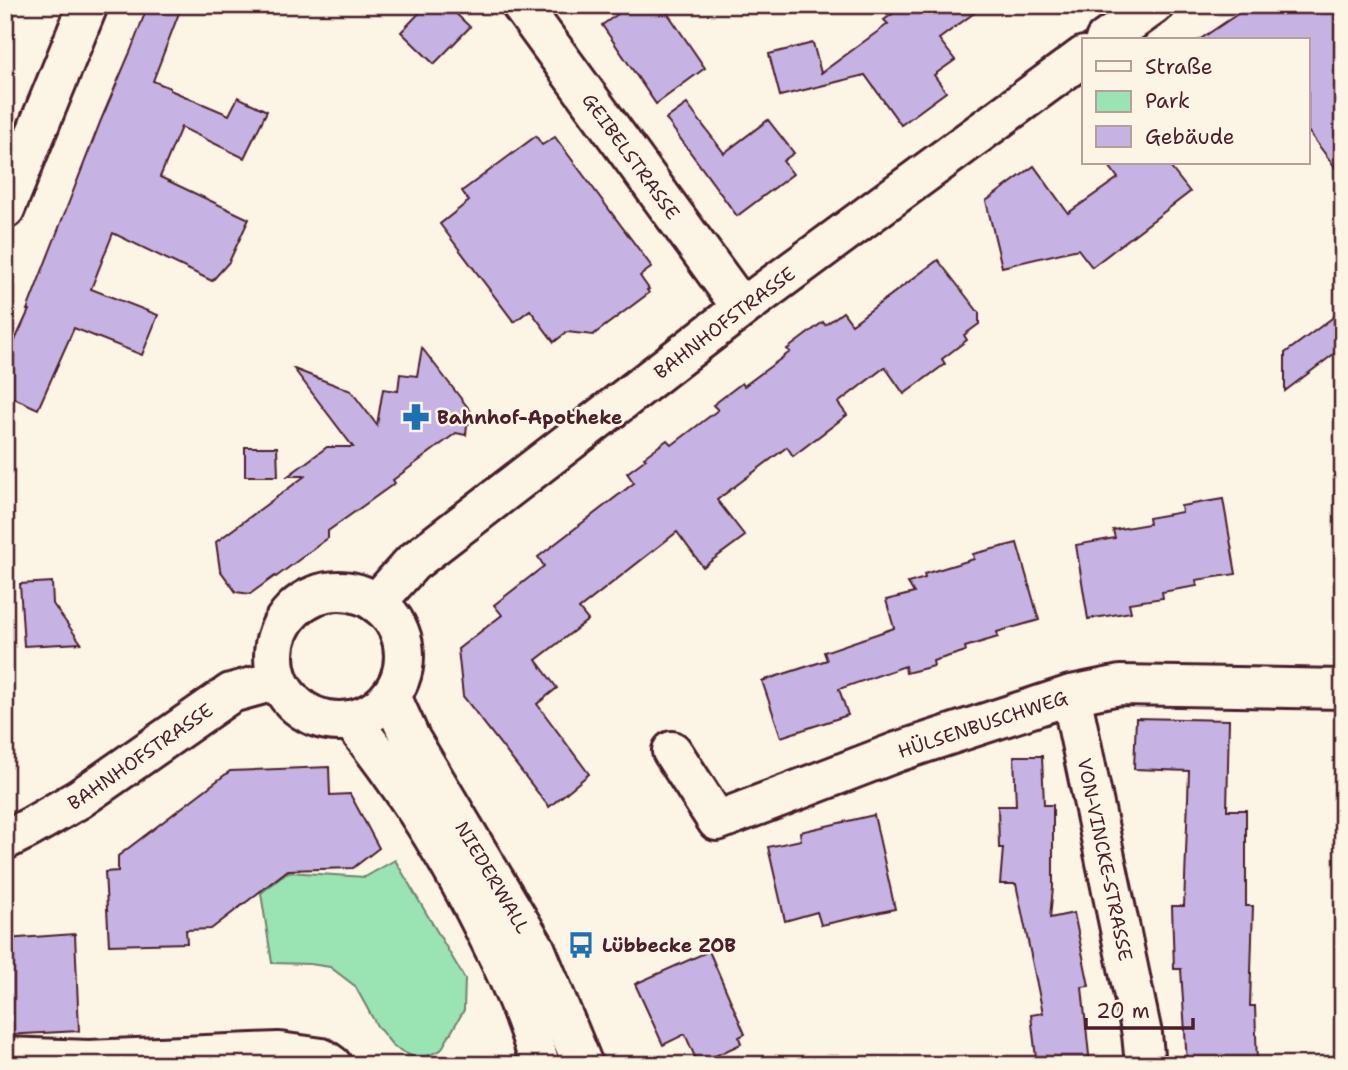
<svg xmlns="http://www.w3.org/2000/svg" width="1348" height="1070" viewBox="0 0 1348 1070" font-family="'Shantell Sans',sans-serif">
<style>
.green{fill:#9ae3b3;stroke:#72816f;stroke-width:2}
.building{fill:#c7b3e3;stroke:#4a1f2b;stroke-width:2}
.lines{fill:none;stroke-linecap:round;stroke-linejoin:round}
.minor-casing{stroke:#4a1f2b;stroke-width:44}
.minor{stroke:#fcf5e5;stroke-width:38}
.labels{text-anchor:middle;stroke-width:5;stroke-linejoin:round;paint-order:stroke}
.street-label{font-size:19px;fill:#4a1f2b;stroke:#fcf5e5}
.poi-label{font-size:19px;font-weight:bold;fill:#4a1f2b;stroke:#fcf5e5;text-anchor:start}
</style>
<rect width="100%" height="100%" fill="#fcf5e5"/>
<filter id="ink" filterUnits="userSpaceOnUse"><feTurbulence type="fractalNoise" baseFrequency=".0143" numOctaves="2"/><feDisplacementMap in="SourceGraphic" scale="14" xChannelSelector="R" yChannelSelector="G"/><feConvolveMatrix kernelMatrix="1 2 1 2 8 2 1 2 1" color-interpolation-filters="sRGB"/></filter>
<g filter="url(#ink)">
<polygon class="green" points="395,860 465,979 464,1010 441,1050 418,1060 394,1047 377,1026 355,986 330,967 310,964 272,963 261,893 288,872 365,877"/>
<g class="building">
<polygon points="148,5 182,5 153,81 170,88 170,90 229,115 238,97 267,111 244,158 181,127 160,177 249,219 229,262 212,281 113,233 91,289 158,315 142,355 74,328 38,409 5,394 5,362 29,310 27,310 53,243 101,120 131,50"/>
<polygon points="427,5 447,5 470,27 434,64 401,32"/>
<polygon points="631,5 662,5 705,68 656,104 602,25"/>
<polygon points="905,5 985,5 939,39 955,60 934,75 946,92 901,125 865,75 780,96 769,54 813,43 821,73 888,24 884,20"/>
<polygon points="1251,5 1343,5 1343,178 1308,131 1308,40 1199,40"/>
<polygon points="687,104 724,153 768,120 794,153 783,161 793,174 737,216 666,119"/>
<polygon points="536,136 542,145 555,137 652,267 640,276 649,289 647,290 649,293 593,335 567,332 554,342 530,310 514,322 440,224 469,201 462,191"/>
<polygon points="1107,163 1167,163 1190,192 1092,267 1078,249 1002,267 986,201 1034,166 1068,213 1118,178"/>
<polygon points="938,260 979,313 979,324 964,335 967,340 942,359 945,364 904,394 885,367 838,403 847,415 793,456 787,447 717,500 745,536 703,567 677,532 579,609 588,620 536,660 557,688 537,704 589,774 549,807 463,696 458,649 502,615 494,605 544,566 538,557 634,483 627,473 646,459 644,457 667,440 672,445 718,410 713,405 742,383 744,386 790,352 787,349 823,322 825,325 843,312 852,324"/>
<polygon points="1343,310 1343,347 1285,391 1285,353"/>
<polygon points="422,348 476,418 467,425 466,435 456,433 393,480 395,483 328,531 328,538 276,577 275,576 250,594 236,592 220,570 216,542 305,476 288,476 327,447 353,447 294,369 351,391 377,425 383,389 398,391 400,374 417,376"/>
<polygon points="245,447 277,447 278,476 245,476"/>
<polygon points="1223,499 1236,574 1196,580 1197,586 1162,592 1163,598 1129,603 1131,612 1088,619 1076,545 1115,538 1113,530 1149,524 1148,518 1182,512 1181,506"/>
<polygon points="1017,543 1039,620 997,632 998,637 965,647 966,651 933,661 934,666 906,673 905,666 839,689 848,715 781,737 762,681 827,660 824,652 894,628 886,600 914,593 908,583 925,578 924,574 974,559 973,554"/>
<polygon points="52,582 53,604 81,643 24,646 20,584"/>
<polygon points="1136,718 1229,720 1227,810 1246,810 1246,906 1253,906 1250,1006 1255,1006 1257,1063 1187,1064 1181,969 1174,969 1172,906 1184,906 1189,771 1134,769"/>
<polygon points="1014,756 1042,756 1044,805 1053,805 1053,887 1050,918 1074,913 1089,986 1082,987 1090,1065 1042,1065 1041,1057 1036,1058 1031,1015 1043,1013 1016,884 1000,884 1003,848 999,848 998,806 1016,806"/>
<polygon points="329,767 330,795 350,794 379,848 353,868 288,870 211,929 186,930 187,943 109,945 105,872 118,871 118,856 230,771"/>
<polygon points="874,815 895,909 821,925 817,912 785,921 768,847 801,840 800,832"/>
<polygon points="75,934 79,1031 5,1035 5,939"/>
<polygon points="709,951 745,1034 739,1037 741,1044 698,1064 685,1034 663,1045 635,984"/>
</g>
<g class="lines">
<defs>
<g id="minor">
<path id="s1" d="M 521,5 L 742,308"/>
<polyline points="1105,40 1154,5"/>
<polyline points="5,209 88,5"/>
<circle cx="339" cy="656" r="65"/>
<path id="s2" d="M 376,603 L 412,563 L 627,397 L 742,308 L 1084,56"/>
<path id="s3" d="M 1071,695 L 1142,1034 L 1145,1065"/>
<path id="s4" d="M 391,696 L 411,740 L 535,948 L 583,1065"/>
<path d="M 351,720 C 405,787 450,859 488,936 C 509,977 528,1020 540,1065"/>
<path id="s5" d="M 672,751 L 717,821 L 897,752 L 1071,695 L 1120,685 L 1343,689"/>
<path id="s6" d="M 5,840 L 29,828 L 79,799 L 231,693 L 278,680"/>
<polyline points="5,1057 89,1060 279,1052 322,1058 332,1065"/>
</g>
</defs>
<use href="#minor" class="minor-casing"/>
<use href="#minor" class="minor"/>
</g>
</g>
<defs>
<symbol id="pharmacy-bare" viewBox="-9 -9 18 18"><path d="M-2-6h4v4h4v4h-4v4h-4v-4h-4v-4h4Z" fill="#1f6fb2" stroke="#fcf5e5" stroke-width="2.5" paint-order="stroke"/></symbol>
<symbol id="bus-bare" viewBox="-9 -9 18 18"><path d="M-5-6H5V4H4V6H2V4H-2V6H-4V4H-5ZM-3.5-4V0h7V-4ZM-3.5 1.2v1.5H-2V1.2ZM2 1.2v1.5H3.5V1.2Z" fill="#1f6fb2" stroke="#fcf5e5" stroke-width="2.5" paint-order="stroke"/></symbol>
</defs>
<g fill-rule="evenodd">
<use href="#pharmacy-bare" x="397" y="398" width="38" height="38"/>
<use href="#bus-bare" x="562" y="926" width="38" height="38"/>
</g>
<g class="labels">
<g class="street-label">
<text dy="7" stroke="none"><textPath href="#s1" startOffset="187">GEIBELSTRASSE</textPath></text>
<text dy="7" stroke="none"><textPath href="#s2" startOffset="448">BAHNHOFSTRASSE</textPath></text>
<text dy="7" stroke="none"><textPath href="#s5" startOffset="366">HÜLSENBUSCHWEG</textPath></text>
<text dy="7" stroke="none"><textPath href="#s6" startOffset="159">BAHNHOFSTRASSE</textPath></text>
<text dy="7" stroke="none"><textPath href="#s3" startOffset="168">VON-VINCKE-STRASSE</textPath></text>
<text dy="7" stroke="none"><textPath href="#s4" startOffset="208">NIEDERWALL</textPath></text>
</g>
<g class="poi-label">
<text x="437" y="424">Bahnhof-Apotheke</text>
<text x="602" y="952">Lübbecke ZOB</text>
</g>
</g>
<rect width="1348" height="1070" fill="none" stroke="#fcf5e5" stroke-width="28"/>
<rect x="14" y="14" width="1320" height="1042" fill="none" stroke="#4a1f2b" stroke-width="2.5" filter="url(#ink)"/>
<rect x="1082" y="38" width="228" height="126" fill="#fcf5e5" stroke="#b59f9b" stroke-width="2"/>
<rect x="1096" y="61" width="35" height="10" fill="#fcf5e5" stroke="#b59f9b" stroke-width="2"/>
<text x="1145" y="74" font-size="21" fill="#4a1f2b">Straße</text>
<rect x="1096" y="91" width="35" height="21" fill="#9ae3b3" stroke="#b59f9b" stroke-width="2"/>
<text x="1145" y="108" font-size="21" fill="#4a1f2b">Park</text>
<rect x="1096" y="126" width="35" height="21" fill="#c7b3e3" stroke="#b59f9b" stroke-width="2"/>
<text x="1145" y="144" font-size="21" fill="#4a1f2b">Gebäude</text>
<path d="M1086 1018v10h107v-10" fill="none" stroke="#4a1f2b" stroke-width="3.5"/>
<text x="1096" y="1018" font-size="21" fill="#4a1f2b" stroke="#fcf5e5" stroke-width="5" paint-order="stroke">20 m</text>
</svg>
